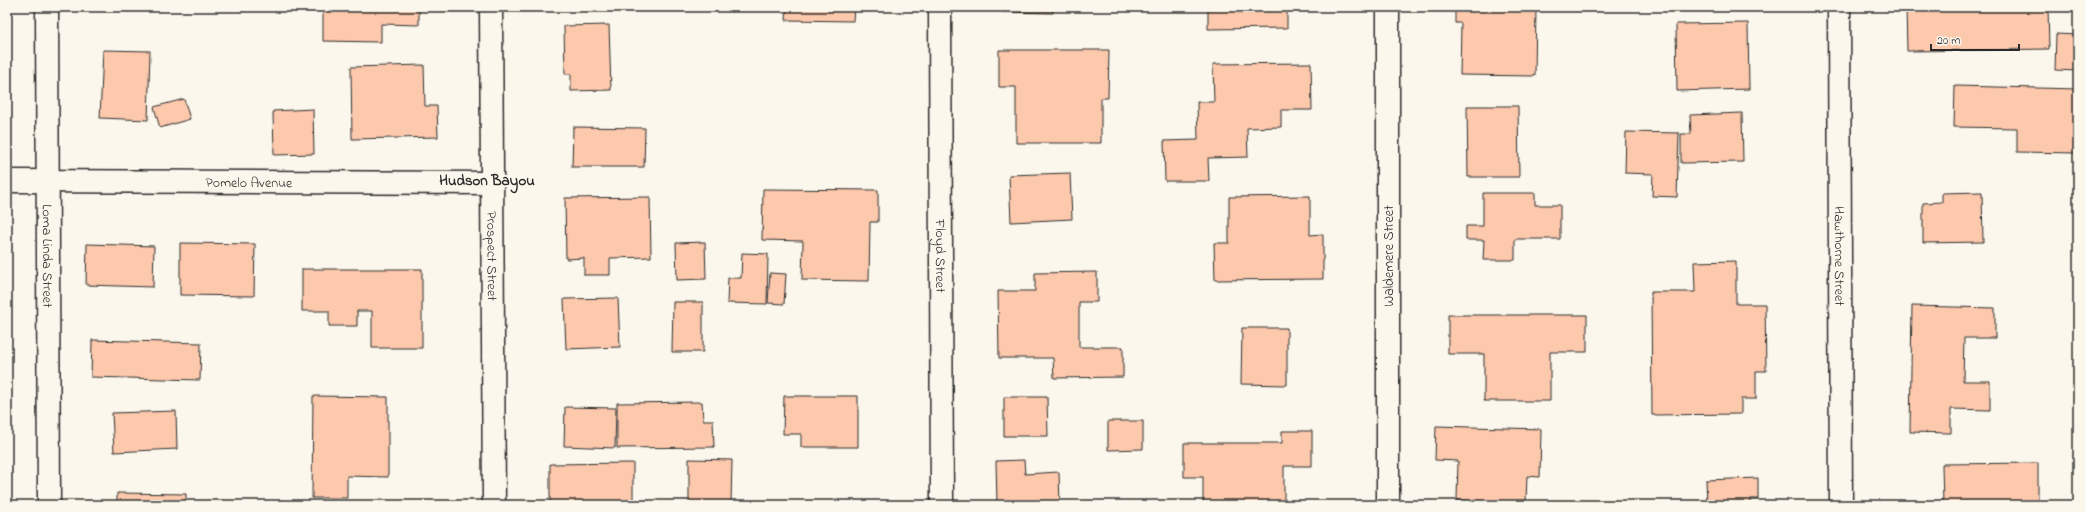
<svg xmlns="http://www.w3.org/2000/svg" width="2085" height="512" viewBox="0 0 2085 512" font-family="'Indie Flower',sans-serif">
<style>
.building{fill:#fdc9ad;stroke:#2b2b2b}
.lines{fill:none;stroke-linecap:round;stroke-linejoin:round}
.minor-casing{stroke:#2b2b2b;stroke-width:25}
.minor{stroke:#fbf7ec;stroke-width:22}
.labels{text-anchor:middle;stroke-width:4;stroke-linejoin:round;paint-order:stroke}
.street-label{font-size:14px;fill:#2b2b2b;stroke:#fbf7ec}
.neighbourhood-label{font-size:15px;font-weight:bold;fill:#2b2b2b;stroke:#fbf7ec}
</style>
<rect width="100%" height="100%" fill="#fbf7ec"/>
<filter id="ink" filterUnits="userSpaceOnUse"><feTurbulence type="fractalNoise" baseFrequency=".025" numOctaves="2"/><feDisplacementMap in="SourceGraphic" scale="8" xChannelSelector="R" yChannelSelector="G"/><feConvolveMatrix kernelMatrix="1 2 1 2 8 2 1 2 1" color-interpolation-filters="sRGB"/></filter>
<g filter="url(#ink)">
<g class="building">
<polygon points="323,7 419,7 419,25 381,24 381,42 323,41"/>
<polygon points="787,7 854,7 853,21 786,20"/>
<polygon points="1003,7 1053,7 1053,13 1002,12"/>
<polygon points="1208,7 1287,7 1287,28 1208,29"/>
<polygon points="1455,7 1536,7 1535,76 1460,75 1461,23 1455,23"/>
<polygon points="1906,7 2048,7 2049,49 1907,51"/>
<polygon points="1748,23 1749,89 1677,91 1676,24"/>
<polygon points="609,25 611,90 571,91 571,74 565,74 564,26"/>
<polygon points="2056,34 2078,35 2078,71 2055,70"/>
<polygon points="103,50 150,51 148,120 100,118"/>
<polygon points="999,50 1109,50 1108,98 1101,98 1101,143 1016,143 1016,87 999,87"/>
<polygon points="1311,63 1312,110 1281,110 1281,127 1247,128 1248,157 1208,158 1209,181 1165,181 1164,141 1198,140 1197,102 1214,102 1213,64"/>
<polygon points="424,65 425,106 437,106 438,137 352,139 351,67"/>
<polygon points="1955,86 2078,89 2078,153 2017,152 2017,128 1954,127"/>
<polygon points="184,99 190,119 160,128 154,107"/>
<polygon points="1467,106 1518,106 1519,177 1468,177"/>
<polygon points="313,109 314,154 274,155 273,111"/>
<polygon points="1742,113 1743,162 1681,163 1681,134 1691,134 1690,115"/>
<polygon points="573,127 645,128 644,167 572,167"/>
<polygon points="1626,132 1679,133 1677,197 1652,196 1653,174 1625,173"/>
<polygon points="1070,173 1072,219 1011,222 1009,175"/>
<polygon points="763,189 878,190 878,222 870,222 869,281 802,280 803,241 762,240"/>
<polygon points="1982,192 1983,242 1923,243 1923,203 1942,202 1942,193"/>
<polygon points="1483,193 1535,193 1535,205 1560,205 1560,239 1515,239 1515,260 1483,260 1484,240 1466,240 1466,226 1483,226"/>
<polygon points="1310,196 1310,235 1323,234 1323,279 1215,280 1214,243 1229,243 1229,197"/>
<polygon points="650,197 651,257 610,258 610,275 584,275 584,258 566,259 565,198"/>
<polygon points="705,242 706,279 677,280 676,243"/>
<polygon points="180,243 255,244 254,296 180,295"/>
<polygon points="87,244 154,246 153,287 86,285"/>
<polygon points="742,253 768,254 767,304 727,303 728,278 741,278"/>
<polygon points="1736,261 1736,304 1765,304 1766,371 1756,371 1756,399 1741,399 1741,414 1652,415 1651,292 1695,292 1694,262"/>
<polygon points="302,269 422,269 422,348 372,348 372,311 357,311 357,326 329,326 329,311 302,311"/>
<polygon points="1097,272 1097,302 1079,302 1079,347 1123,347 1123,377 1054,378 1053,358 999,358 998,291 1035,291 1035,273"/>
<polygon points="770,273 786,274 784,304 768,303"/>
<polygon points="618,298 620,347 566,349 564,299"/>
<polygon points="673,302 703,302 703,352 672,352"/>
<polygon points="1912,306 1995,308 1995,338 1964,338 1963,381 1990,381 1990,410 1951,409 1951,433 1910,432"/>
<polygon points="1448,315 1587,315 1587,352 1550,352 1550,401 1484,401 1484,354 1448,354"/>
<polygon points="1242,328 1287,328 1287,385 1241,384"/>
<polygon points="92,340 201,343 200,380 91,377"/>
<polygon points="313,396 388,397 388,477 347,476 347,498 312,498"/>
<polygon points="784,396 858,396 858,447 801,447 801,434 783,434"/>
<polygon points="1004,397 1047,397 1048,436 1004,436"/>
<polygon points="702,402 703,420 713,420 714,447 617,448 617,403"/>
<polygon points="565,407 616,408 615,448 564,446"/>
<polygon points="176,411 177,449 114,452 112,413"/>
<polygon points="1108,421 1143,421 1143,449 1108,450"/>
<polygon points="1436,426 1541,429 1540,477 1527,476 1526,502 1457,500 1458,461 1435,460"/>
<polygon points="1282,431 1312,431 1312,466 1284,466 1284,504 1301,505 1203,505 1203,477 1184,477 1184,443 1282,443"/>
<polygon points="689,459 732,460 731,505 689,505"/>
<polygon points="1024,460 1025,474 1059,472 1060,505 997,505 996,461"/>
<polygon points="633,463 633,505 550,505 550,464"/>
<polygon points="2038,463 2038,505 1943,505 1942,464"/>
<polygon points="1758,478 1758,499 1751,499 1751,505 1707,505 1706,480"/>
<polygon points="117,493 186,494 186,505 117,505"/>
</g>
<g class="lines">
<defs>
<g id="minor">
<path id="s1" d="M 47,7 L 49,505"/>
<path id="s2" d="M 491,7 L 494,505"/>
<path id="s3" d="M 940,7 L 942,505"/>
<polyline points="1388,7 1388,505"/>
<path id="s4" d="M 1839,7 L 1841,505"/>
<path id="s5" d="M 7,181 L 491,183"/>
</g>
</defs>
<use href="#minor" class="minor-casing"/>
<use href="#minor" class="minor"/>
</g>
</g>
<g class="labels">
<g class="street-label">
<text dy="5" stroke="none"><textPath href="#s5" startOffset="242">Pomelo Avenue</textPath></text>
<text dy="5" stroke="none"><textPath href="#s1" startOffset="249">Loma Linda Street</textPath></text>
<text dy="5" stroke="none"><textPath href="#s2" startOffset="249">Prospect Street</textPath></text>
<text dy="5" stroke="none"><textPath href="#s3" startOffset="249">Floyd Street</textPath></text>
<text transform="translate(1388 256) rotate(-90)" y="5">Waldemere Street</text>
<text dy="5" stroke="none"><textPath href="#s4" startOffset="249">Hawthorne Street</textPath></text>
</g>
<g class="neighbourhood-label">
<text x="487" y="185">Hudson Bayou</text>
</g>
</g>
<rect width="2085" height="512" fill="none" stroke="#fbf7ec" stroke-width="24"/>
<rect x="12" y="12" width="2061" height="488" fill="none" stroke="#2b2b2b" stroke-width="1.5" filter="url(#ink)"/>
<path d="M1931 44v6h88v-6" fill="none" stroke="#2b2b2b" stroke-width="2"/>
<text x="1937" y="44" font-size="12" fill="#2b2b2b" stroke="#fbf7ec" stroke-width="3" paint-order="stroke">20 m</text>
</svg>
